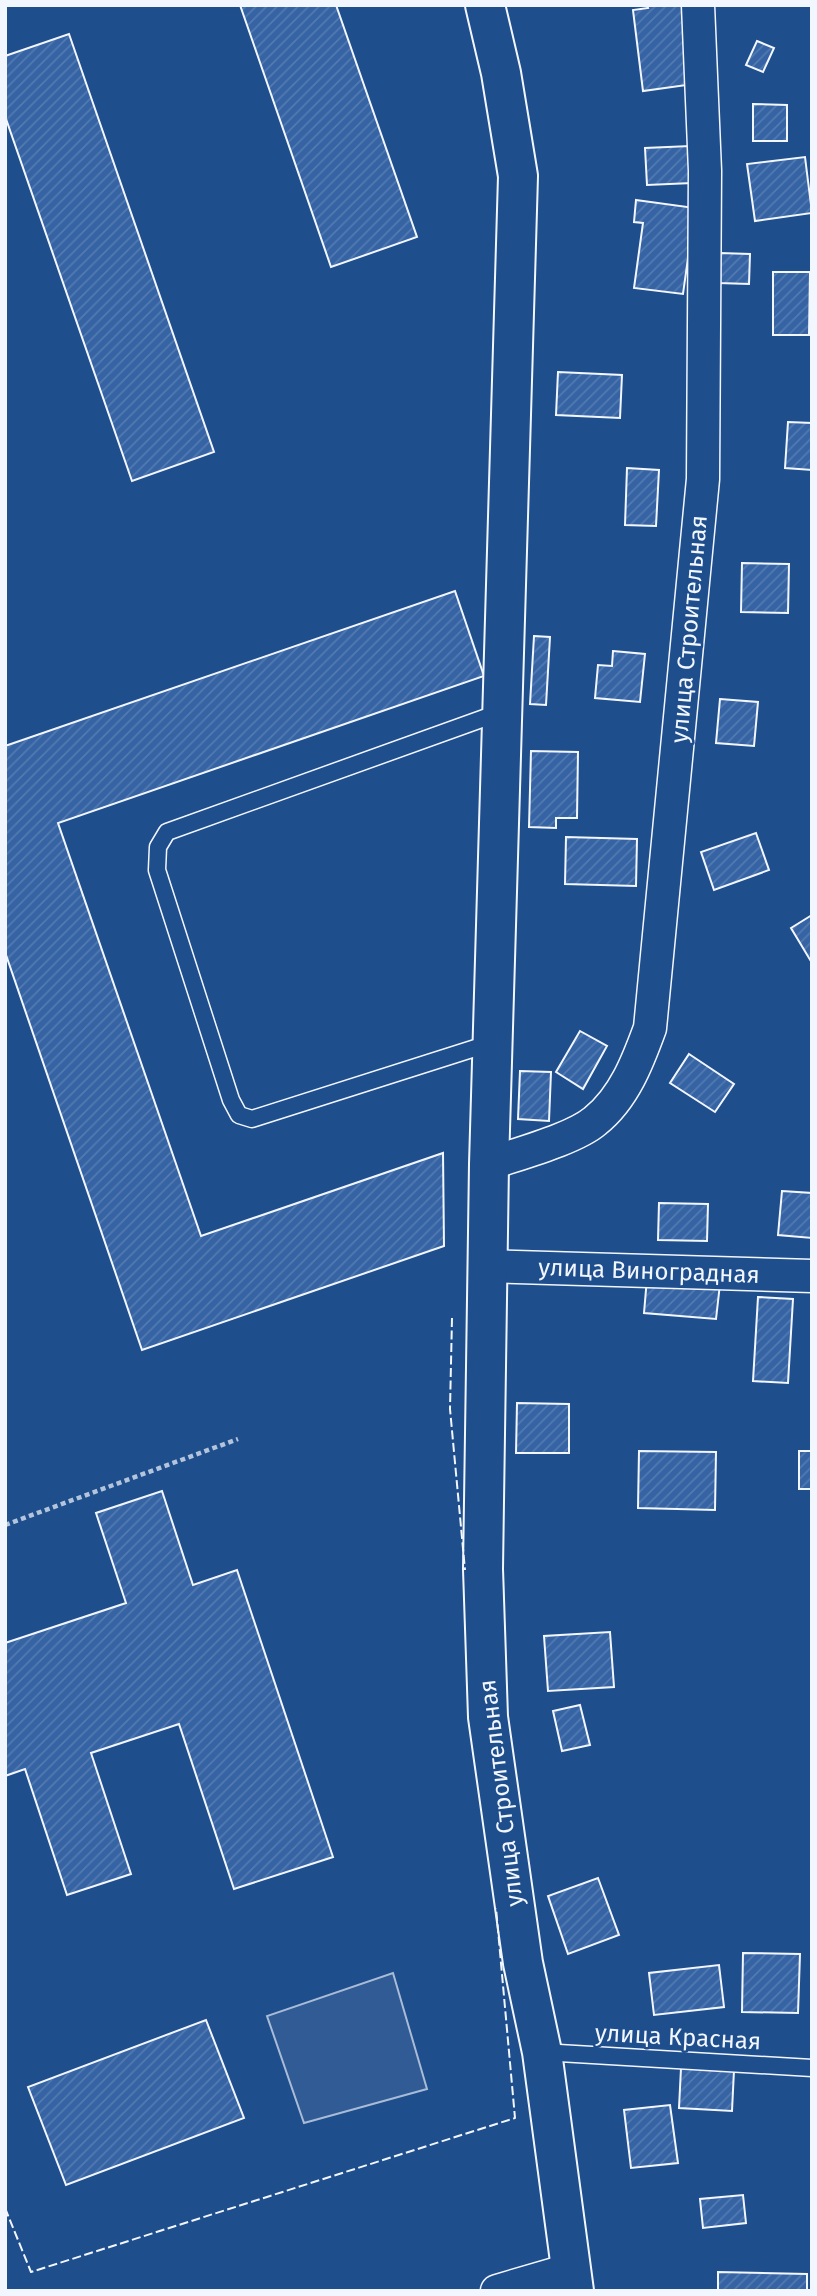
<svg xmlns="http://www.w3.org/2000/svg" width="817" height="2296" viewBox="0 0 817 2296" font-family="'Fira Sans',sans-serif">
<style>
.built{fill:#305b95;stroke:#a8bbd7;stroke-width:2}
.building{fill:url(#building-hatch);stroke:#f2f6ff;stroke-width:2}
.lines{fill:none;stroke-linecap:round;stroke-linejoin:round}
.lane-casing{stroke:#f2f6ff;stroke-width:19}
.street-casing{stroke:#f2f6ff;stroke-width:35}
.secondary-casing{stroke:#f2f6ff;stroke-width:42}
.path{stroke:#b3c4dc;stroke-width:4.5;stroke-dasharray:5 3.5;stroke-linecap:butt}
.lane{stroke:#1f4e8c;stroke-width:16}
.street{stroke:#1f4e8c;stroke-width:32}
.secondary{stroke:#1f4e8c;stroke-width:38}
.fence{stroke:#f2f6ff;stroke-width:2;stroke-dasharray:9 3.5;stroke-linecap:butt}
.labels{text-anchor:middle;stroke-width:5;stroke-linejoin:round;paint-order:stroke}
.street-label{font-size:24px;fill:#f2f6ff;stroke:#1f4e8c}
</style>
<defs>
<pattern id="building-hatch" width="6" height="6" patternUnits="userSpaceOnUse" patternTransform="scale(1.75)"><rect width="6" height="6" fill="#3563a3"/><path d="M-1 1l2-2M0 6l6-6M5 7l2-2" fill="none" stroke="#537ab1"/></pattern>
</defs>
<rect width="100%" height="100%" fill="#1f4e8c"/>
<polygon class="built" points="393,1973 427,2089 304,2123 267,2016"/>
<g class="building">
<polygon points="240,5 336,5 417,237 331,267"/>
<polygon points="647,5 690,5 694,84 643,91 633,10 648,8"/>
<polygon points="69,34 214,452 132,481 5,116 5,56"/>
<polygon points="757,41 774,48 763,72 746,65"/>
<polygon points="753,104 787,105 787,141 753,141"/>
<polygon points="690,146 692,183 647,185 645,148"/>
<polygon points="805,157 812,213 755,221 747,164"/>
<polygon points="636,200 695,208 683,294 634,288 643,223 634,222"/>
<polygon points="720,253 750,254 749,284 719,283"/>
<polygon points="773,272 810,272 809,335 773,335"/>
<polygon points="558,372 622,375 620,418 556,415"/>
<polygon points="788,422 812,423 812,470 785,468"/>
<polygon points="627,468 659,470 656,526 625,525"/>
<polygon points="742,563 789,564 788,613 741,612"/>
<polygon points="455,591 484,676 58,823 201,1236 443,1153 444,1246 142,1350 5,952 5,746"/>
<polygon points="534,636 550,637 546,705 530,704"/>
<polygon points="613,651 645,654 640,702 595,698 598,665 612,666"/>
<polygon points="720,699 758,702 754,746 716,743"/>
<polygon points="531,751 578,752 577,818 556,818 556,828 529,827"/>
<polygon points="756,833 769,870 714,890 701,852"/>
<polygon points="566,837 637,839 636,886 565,884"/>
<polygon points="812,915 812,963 791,928"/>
<polygon points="580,1031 607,1046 583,1089 556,1072"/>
<polygon points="689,1054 734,1084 715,1112 670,1083"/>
<polygon points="520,1071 551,1072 549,1121 518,1119"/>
<polygon points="782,1191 812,1193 812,1238 778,1235"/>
<polygon points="659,1203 708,1204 707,1241 658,1240"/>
<polygon points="647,1278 720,1284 716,1319 644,1313"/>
<polygon points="758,1297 793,1299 788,1383 753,1381"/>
<polygon points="517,1403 569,1404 569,1453 516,1453"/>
<polygon points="639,1451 716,1452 715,1510 638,1508"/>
<rect x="799" y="1451" width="13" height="38"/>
<polygon points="162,1491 193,1585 237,1570 333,1857 234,1889 179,1724 91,1753 131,1874 67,1895 25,1769 5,1776 5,1643 126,1603 96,1513"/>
<polygon points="610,1632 614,1687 548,1691 544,1636"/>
<polygon points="580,1705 590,1745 562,1751 553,1711"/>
<polygon points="598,1878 619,1935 568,1954 548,1896"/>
<polygon points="743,1953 800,1954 798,2013 742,2012"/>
<polygon points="719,1965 724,2007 654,2015 649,1973"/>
<polygon points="206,2020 244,2118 66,2185 28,2087"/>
<polygon points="681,2068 734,2070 732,2111 679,2108"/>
<polygon points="670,2105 678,2163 631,2168 624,2110"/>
<polygon points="743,2195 746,2223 703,2228 700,2199"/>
<polygon points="718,2272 807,2274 807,2291 718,2291"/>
</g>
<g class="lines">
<defs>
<g id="lane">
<polyline points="491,1043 252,1119 239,1115 231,1100 157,870 158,847 167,832 501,712"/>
<polyline points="542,2052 812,2068"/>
</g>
<g id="street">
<path d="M 489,1164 C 517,1154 574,1139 595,1121 C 624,1098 638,1061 650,1028 L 703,479 L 705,171 L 698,5"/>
<polyline points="487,1266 812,1276"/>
<polyline points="497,2291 572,2269"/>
</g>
<polyline id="secondary" points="485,5 501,73 518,176 489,1164 483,1569 488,1717 523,1963 542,2052 574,2291"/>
</defs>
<use href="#lane" class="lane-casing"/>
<use href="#street" class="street-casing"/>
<use href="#secondary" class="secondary-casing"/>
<polyline class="path" points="5,1525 238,1439"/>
<use href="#lane" class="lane"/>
<use href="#street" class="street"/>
<use href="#secondary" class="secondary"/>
<g class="fence">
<polyline points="452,1318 450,1409 465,1570"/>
<polyline points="5,2208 31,2272 515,2118 496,1908"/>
</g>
</g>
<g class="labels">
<g class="street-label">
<text transform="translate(689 629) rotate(-85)" y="8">улица Строительная</text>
<text transform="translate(649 1271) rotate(2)" y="8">улица Виноградная</text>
<text transform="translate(501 1793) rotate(-97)" y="8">улица Строительная</text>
<text transform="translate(678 2037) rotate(3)" y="8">улица Красная</text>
</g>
</g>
<rect width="817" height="2296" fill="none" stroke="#f2f6ff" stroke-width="14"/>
</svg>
